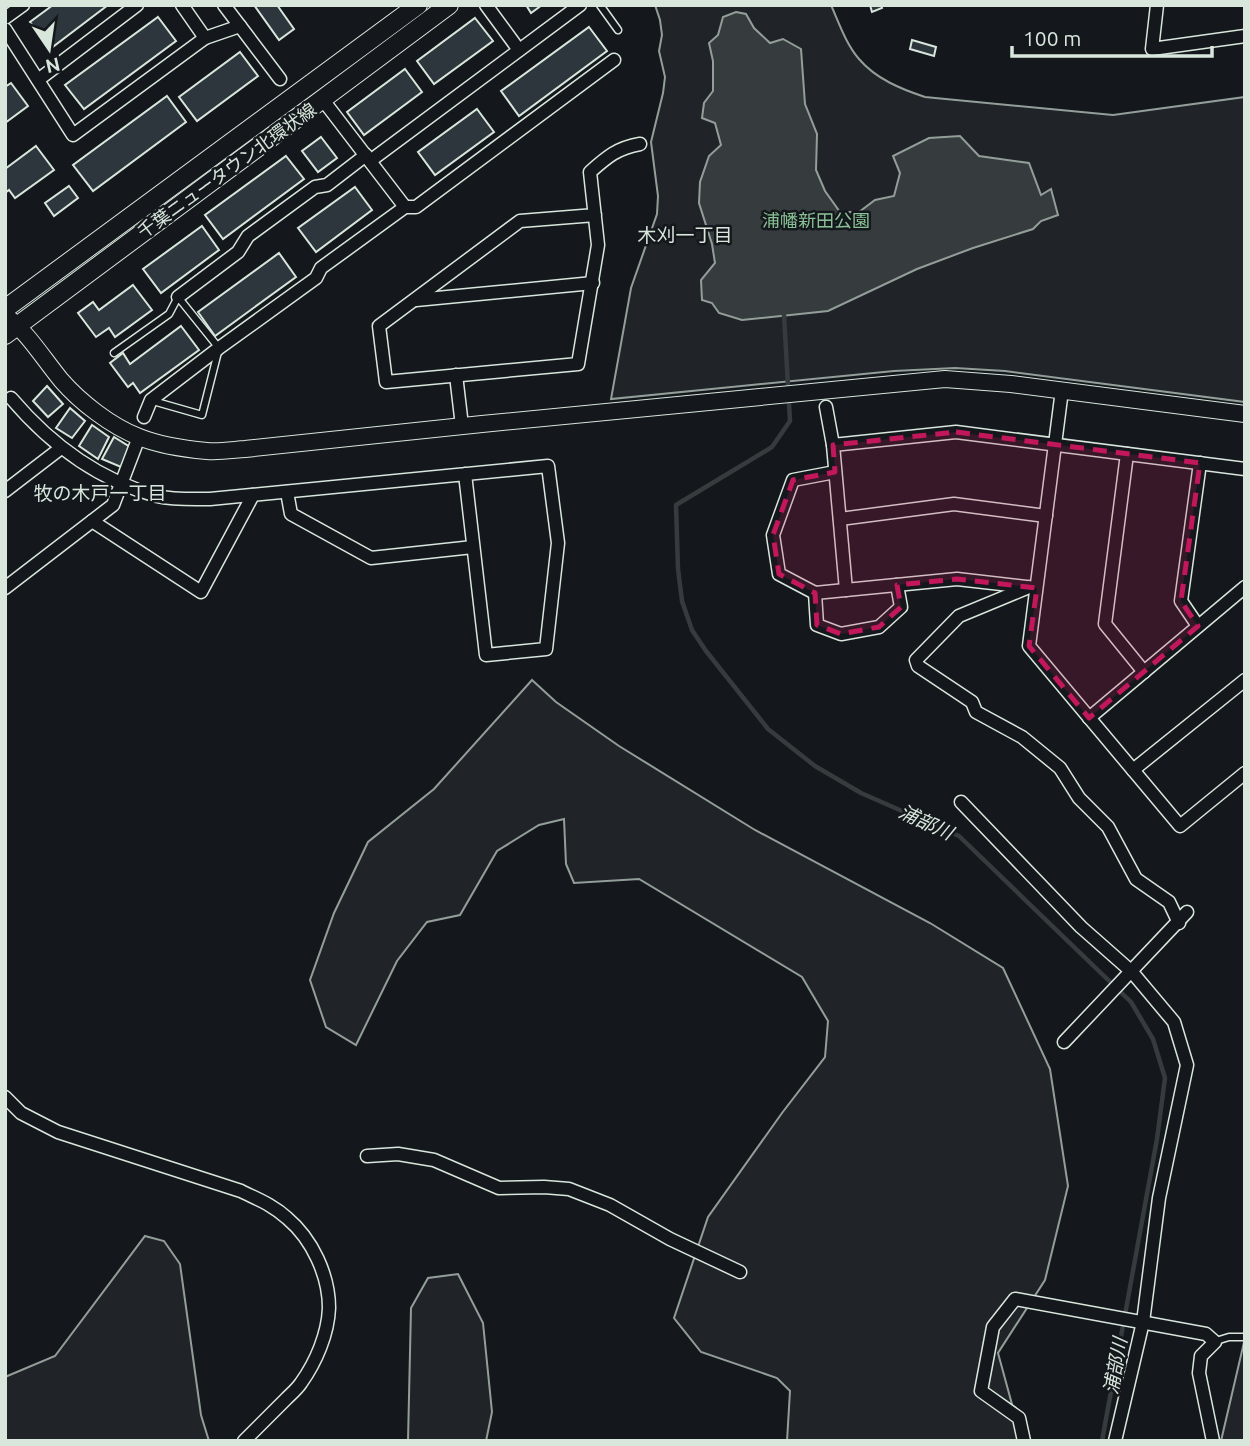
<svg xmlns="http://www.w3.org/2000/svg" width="1250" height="1446" viewBox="0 0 1250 1446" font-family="Ubuntu,'Noto Sans JP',sans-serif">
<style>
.green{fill:#202428;stroke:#939e99;stroke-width:2}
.water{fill:#363b3e;stroke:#939e99;stroke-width:2}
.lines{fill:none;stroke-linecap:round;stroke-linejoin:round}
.stream{stroke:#363b3e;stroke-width:4.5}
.building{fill:#2c363c;stroke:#d8e6dc;stroke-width:2}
.service-casing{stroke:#d8e6dc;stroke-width:9}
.minor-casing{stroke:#d8e6dc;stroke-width:15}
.tertiary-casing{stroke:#d8e6dc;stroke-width:18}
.secondary-casing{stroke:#d8e6dc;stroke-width:20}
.service{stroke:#14181c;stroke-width:6}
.minor{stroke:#14181c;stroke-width:12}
.tertiary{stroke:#14181c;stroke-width:16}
.secondary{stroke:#14181c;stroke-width:18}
.marked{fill:#c2185b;fill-opacity:0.2;stroke:#c2185b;stroke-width:5;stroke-dasharray:14 9;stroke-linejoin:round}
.labels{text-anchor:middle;stroke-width:5;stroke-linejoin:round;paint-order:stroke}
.street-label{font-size:18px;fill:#d8e6dc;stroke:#14181c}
.park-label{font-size:18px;fill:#8ac095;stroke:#14181c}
.neighbourhood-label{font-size:19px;fill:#d8e6dc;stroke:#14181c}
.water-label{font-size:19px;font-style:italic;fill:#d8e6dc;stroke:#14181c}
</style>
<rect width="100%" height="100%" fill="#14181c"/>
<g class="green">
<path d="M 655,5 L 831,5 C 839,23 846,44 859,59 C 876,79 901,89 925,97 L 1113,115 L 1245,97 L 1245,402 L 1005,371 L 955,368 L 894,371 L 611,399 L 631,288 L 657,214 L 658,196 L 651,142 L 663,93 L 665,77 L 659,51 L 662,35 L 660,20 Z"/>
<polygon points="532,680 556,702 619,746 755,830 930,923 1003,968 1050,1069 1068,1186 1045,1280 998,1353 1022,1441 787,1441 790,1391 777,1378 701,1352 674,1318 708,1217 782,1113 825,1057 828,1021 802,977 639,879 574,883 566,864 564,819 539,825 497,851 460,915 427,922 397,961 356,1045 326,1027 310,980 334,913 368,842 434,789"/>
<polygon points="145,1236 164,1241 180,1264 201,1415 209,1441 5,1441 5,1377 55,1356"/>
<polygon points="458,1274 483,1323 492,1412 486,1441 408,1441 411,1308 428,1278"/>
<polygon points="1245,1338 1245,1441 1221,1441"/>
</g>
<polygon class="water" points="736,12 746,14 754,28 770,43 783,39 801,49 805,104 817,134 816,170 825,191 840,212 859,212 875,200 894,196 900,173 893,156 929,138 960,136 979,156 1029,163 1041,195 1051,189 1058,215 1041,221 1033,229 973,248 917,269 828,311 742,320 719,313 712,303 702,300 701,280 715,263 712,244 699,203 700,182 709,156 721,145 715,123 702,118 704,103 713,91 713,61 709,43 718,35 723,17"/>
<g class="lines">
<polyline class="stream" points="784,315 790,421 772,447 676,505 678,569 682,601 692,630 706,651 768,729 815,766 861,793 959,836 1131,1002 1153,1039 1165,1078 1157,1139 1102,1441"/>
</g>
<g class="building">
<polygon points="53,5 108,5 50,49 30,22"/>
<polygon points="254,5 277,5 294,29 279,40"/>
<polygon points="526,5 542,5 531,13"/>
<polygon points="870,5 881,5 882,8 872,12"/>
<polygon points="158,17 176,41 84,109 65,85"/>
<polygon points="475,18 493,41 434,84 417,61"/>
<polygon points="589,27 607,51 519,116 501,91"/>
<polygon points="912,40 936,47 934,56 910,49"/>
<polygon points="240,52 258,76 197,121 179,97"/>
<polygon points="405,69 422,92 364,135 347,112"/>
<polygon points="11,83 28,106 5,123 5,87"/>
<polygon points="167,96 186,122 93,191 73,165"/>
<polygon points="477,109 494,132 435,175 418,152"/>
<polygon points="321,137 337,158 318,172 302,151"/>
<polygon points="36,146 54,170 15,198 9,190 5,193 5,169"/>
<polygon points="286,156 304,179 223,239 205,215"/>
<polygon points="69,186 78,198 54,216 45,203"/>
<polygon points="355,187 372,210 316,252 298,228"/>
<polygon points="202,226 219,250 161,293 143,269"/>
<polygon points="279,253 296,277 215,336 198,312"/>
<polygon points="133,285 152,310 115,337 109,328 96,337 78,313 93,302 99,310"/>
<polygon points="181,326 199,350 140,393 133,383 128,387 110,363 123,353 130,364"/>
<polygon points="47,386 63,404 48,417 33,401"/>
<polygon points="70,408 85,421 72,438 56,428"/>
<polygon points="92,425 109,437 98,459 79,446"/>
<polygon points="114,437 130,447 121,467 102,459"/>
</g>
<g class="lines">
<defs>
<g id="service">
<polyline points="600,5 618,30"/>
<polyline points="114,353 169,314 178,297 219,348 202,415 153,401"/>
<polyline points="1216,1341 1229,1337 1245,1337"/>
</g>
<g id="minor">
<polyline points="182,5 205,38"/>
<polyline points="224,5 280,79"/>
<polyline points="486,5 519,50"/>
<polyline points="1157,5 1152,49 1245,36"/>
<polyline points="5,18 23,5"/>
<polyline points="5,29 73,135 205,38 240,26"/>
<polyline points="38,80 137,5"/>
<polyline points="323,100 405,207"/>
<polyline points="370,161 580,5"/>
<path d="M 595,215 L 520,221 L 379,326 L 386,382 L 578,364 L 598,245 L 590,172 C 607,157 617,148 640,144"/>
<polyline points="178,297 238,252 248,236 315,187 327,185 366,155"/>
<polyline points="416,300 593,283"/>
<polyline points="456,375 462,426"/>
<polyline points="1062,390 1029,646 1180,826 1245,773"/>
<path d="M 11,398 C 50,444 98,480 157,496 C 174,500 193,499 210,499 L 548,466 L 558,543 L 546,649 L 486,655 L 465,474"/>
<polyline points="826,407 833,445 846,590"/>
<polyline points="144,417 151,400 219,348 316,278 321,268 405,207 416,207 614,60"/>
<polyline points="833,445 956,432 1245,469"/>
<polyline points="1127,454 1105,624 1144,672"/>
<polyline points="835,472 793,480 773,535 779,574 815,593 957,579 1026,587"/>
<polyline points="5,491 61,448"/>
<polyline points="287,492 291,514 371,558 473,547"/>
<polyline points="840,519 954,504 1046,516"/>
<polyline points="92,521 201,592 253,495"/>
<polyline points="1029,587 959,616 916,660 918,666 972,702 976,712 1022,737 1060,768 1079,798 1108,827 1136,879 1169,902 1179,923"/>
<polyline points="5,588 113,505 139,437"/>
<polyline points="815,593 817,625 841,634 879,627 901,607 897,585"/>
<polyline points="1198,626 1181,601 1200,463"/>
<polyline points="1089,718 1245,587"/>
<polyline points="1133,770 1245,680"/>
<polyline points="961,802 1081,927 1132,972 1174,1022 1187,1065 1159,1198 1143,1322 1115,1441"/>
<polyline points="1064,1042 1187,912"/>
<path d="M 5,1097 L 21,1113 L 58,1132 L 241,1191 C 257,1199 273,1205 287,1218 C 312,1239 329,1275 329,1308 C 328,1334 316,1362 301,1383 C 297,1389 291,1394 286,1399 C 272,1413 258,1427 244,1441"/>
<polyline points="367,1156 398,1154 434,1160 499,1188 544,1187 569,1189 610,1205 670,1239 740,1272"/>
<polyline points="1024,1441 1019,1418 981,1391 993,1327 1015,1299 1206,1334 1215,1342 1201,1356 1199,1373 1213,1441"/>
</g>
<path id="tertiary" d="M 5,315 C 28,333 43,358 61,380 C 80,402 111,426 139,437 C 159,445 185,449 207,451 C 219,452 232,450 245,449 L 482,424 L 945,379 L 1011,384 L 1245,414"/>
<g id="secondary">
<polyline points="5,309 418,5"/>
<polyline points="5,335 449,5"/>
</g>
</defs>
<use href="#service" class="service-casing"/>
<use href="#minor" class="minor-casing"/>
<use href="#tertiary" class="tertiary-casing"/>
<use href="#secondary" class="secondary-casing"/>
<use href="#service" class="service"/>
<use href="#minor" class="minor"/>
<use href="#tertiary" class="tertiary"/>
<use href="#secondary" class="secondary"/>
</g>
<path class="marked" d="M 956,432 L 1200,463 L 1181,601 L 1198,626 L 1089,718 L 1029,646 L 1037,588 L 957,579 L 897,585 L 901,607 L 879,627 L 841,634 L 817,625 L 815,593 L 779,574 L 773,535 L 793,480 L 835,472 L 833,445 Z"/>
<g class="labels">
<g class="street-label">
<text transform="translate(227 171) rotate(-36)" y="6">千葉ニュータウン北環状線</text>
</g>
<g class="park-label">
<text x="816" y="227">浦幡新田公園</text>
</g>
<g class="neighbourhood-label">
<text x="685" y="242">木刈一丁目</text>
<text x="100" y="500">牧の木戸一丁目</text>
</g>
<g class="water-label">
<text transform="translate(926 822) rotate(25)" y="7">浦部川</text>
<text transform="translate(1115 1366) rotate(-80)" y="7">浦部川</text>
</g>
</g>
<rect width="1250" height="1446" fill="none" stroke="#d8e6dc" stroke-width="14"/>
<g transform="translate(49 49) rotate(167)" stroke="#14181c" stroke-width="5" paint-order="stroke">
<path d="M0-5L12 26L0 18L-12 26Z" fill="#d8e6dc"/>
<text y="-10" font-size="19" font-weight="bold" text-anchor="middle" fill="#d8e6dc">N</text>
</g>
<path d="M1012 46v10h200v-10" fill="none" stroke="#d8e6dc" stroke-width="3.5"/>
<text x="1023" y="46" font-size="21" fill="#d8e6dc" stroke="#14181c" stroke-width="5" paint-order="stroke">100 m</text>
</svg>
